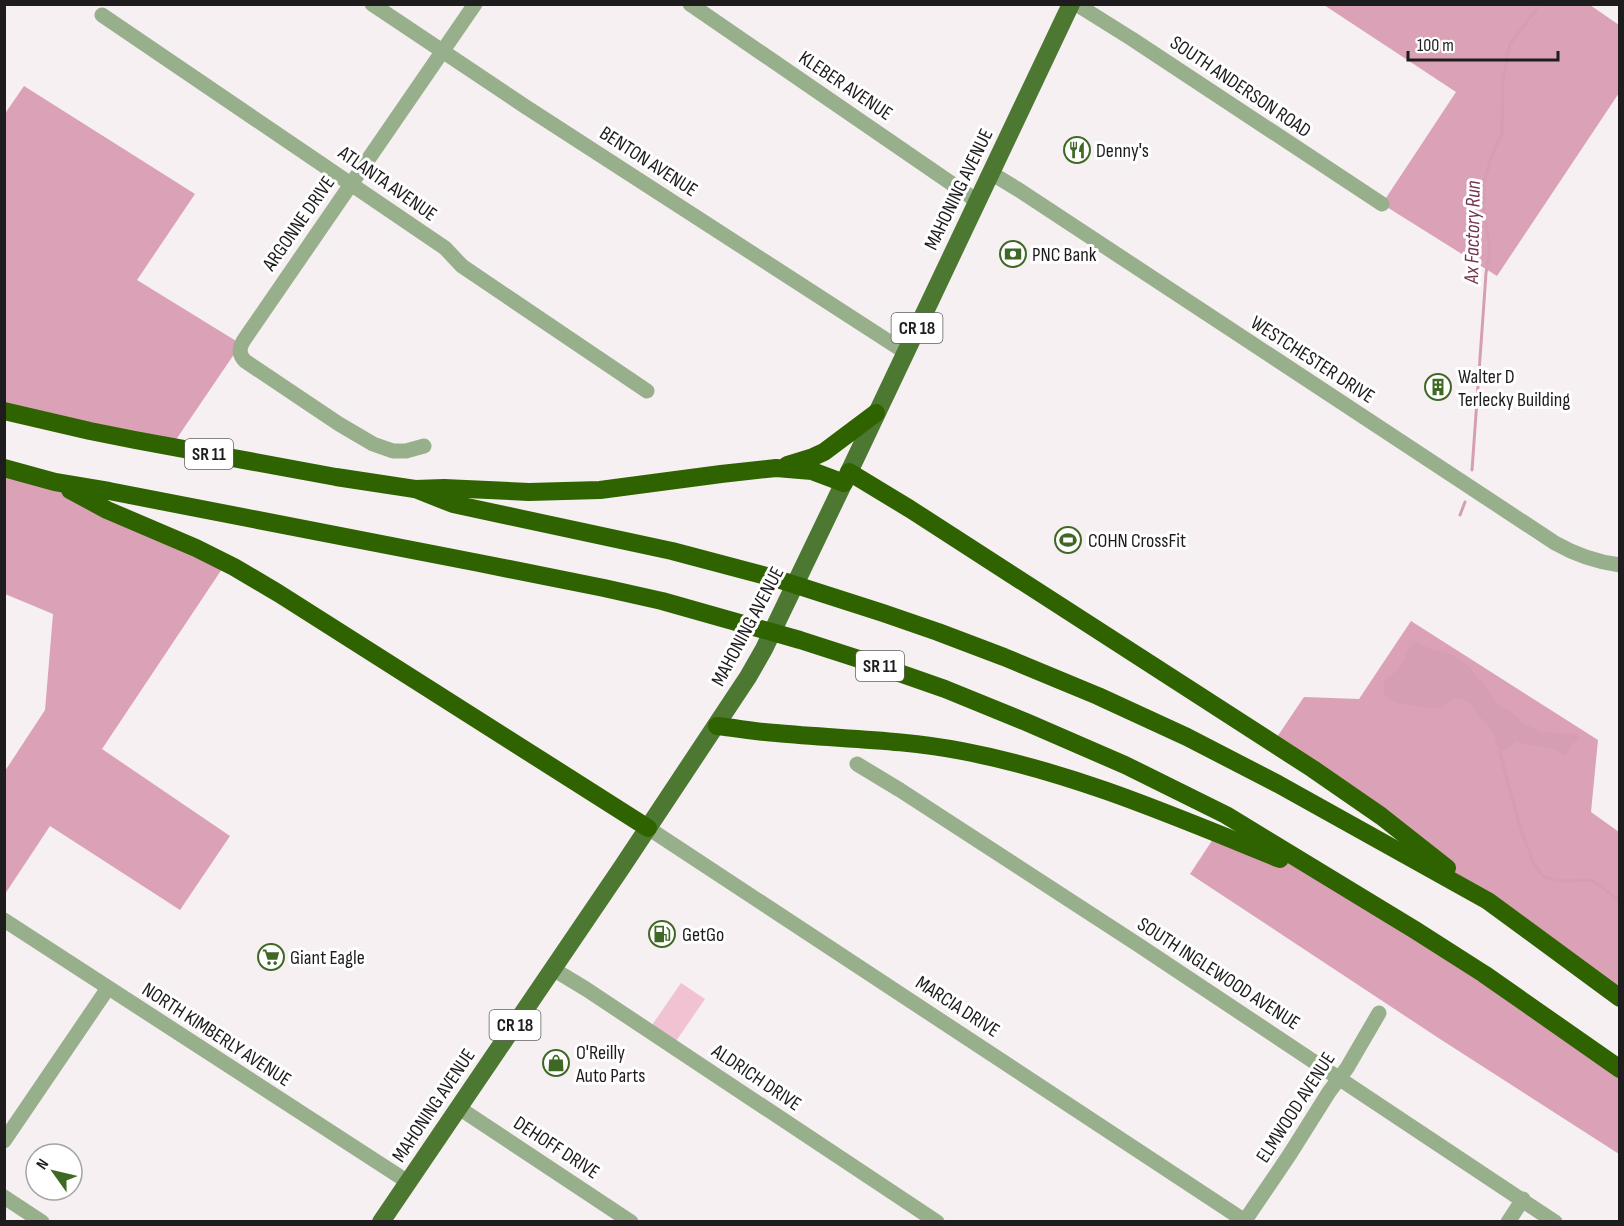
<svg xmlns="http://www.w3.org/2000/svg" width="1624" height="1226" viewBox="0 0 1624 1226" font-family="'Sofia Sans Condensed',sans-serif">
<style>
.green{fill:#f1c2d2}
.forest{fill:#dba2b7}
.water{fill:#d69eb2}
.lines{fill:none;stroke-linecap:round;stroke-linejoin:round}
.stream{stroke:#d69eb2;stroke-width:3}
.minor{stroke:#97b08b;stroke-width:15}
.major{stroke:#4c7831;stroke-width:18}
.highway{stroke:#2f6300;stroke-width:18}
.labels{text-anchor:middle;stroke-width:6;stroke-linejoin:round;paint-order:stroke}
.shield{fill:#fff;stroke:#626060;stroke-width:1.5}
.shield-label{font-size:18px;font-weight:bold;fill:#1e1c1c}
.street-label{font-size:20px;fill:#1e1c1c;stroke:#fff}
.poi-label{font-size:20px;fill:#1e1c1c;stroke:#fff;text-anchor:start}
.water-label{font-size:21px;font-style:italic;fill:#76324f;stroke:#fff}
</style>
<rect width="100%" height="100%" fill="#f6f0f2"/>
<polygon class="green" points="681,983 705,999 676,1041 652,1025"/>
<g class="forest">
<polygon points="1324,5 1590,5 1619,25 1619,93 1497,276 1382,204 1456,92"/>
<polygon points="24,86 195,194 137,280 241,344 171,447 5,411 4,115"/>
<polygon points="5,468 55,482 226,563 102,749 230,836 180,910 50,826 5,894 5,771 45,710 53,614 5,594"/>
<polygon points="1411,621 1598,740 1591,812 1619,832 1619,998 1273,743 1304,697 1359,699"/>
<polygon points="1217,833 1328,878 1619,1069 1619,1154 1440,1039 1190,874"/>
</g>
<path class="water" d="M 1416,641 C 1431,652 1436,648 1451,654 C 1469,661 1490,694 1502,709 L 1508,709 L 1523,723 L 1541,732 L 1578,734 L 1578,741 L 1573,743 L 1566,756 L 1553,749 L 1525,744 L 1517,741 L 1514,742 L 1513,746 L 1504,751 C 1493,748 1497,741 1493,732 C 1490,726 1484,722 1480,717 C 1472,705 1470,700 1454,698 L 1440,708 L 1426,708 L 1396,703 L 1384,695 L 1384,680 L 1397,671 L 1403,663 L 1408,649 Z"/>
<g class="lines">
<g class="stream">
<polyline points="1472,470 1484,302 1486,273 1490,250 1484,212 1484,181 1492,155 1502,133 1503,80 1510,44 1536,10 1536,4"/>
<polyline points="1460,515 1465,502"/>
<polyline points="1499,750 1521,830 1534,864 1544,877 1560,881 1592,880 1620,901"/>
</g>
<g class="minor">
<polyline points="372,4 526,107 905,352"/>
<polyline points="690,4 977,201"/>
<polyline points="1076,4 1132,39 1382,204"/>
<polyline points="102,15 445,248 462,266 647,391"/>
<path d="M 991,173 L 1019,190 L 1555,543 C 1576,555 1596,562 1620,565"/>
<path d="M 424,446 L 406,451 L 393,451 L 373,444 L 339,424 L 245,361 C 237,353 240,345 246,337 L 475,4"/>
<polyline points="857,764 900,790 1137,944 1555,1222"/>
<polyline points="648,828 1245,1221"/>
<polyline points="4,920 408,1182"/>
<polyline points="553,969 586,989 937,1222"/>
<polyline points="459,1108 631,1222"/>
<polyline points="4,1141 108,988"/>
<polyline points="4,1197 42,1222"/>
<polyline points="1244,1222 1290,1154 1329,1092 1347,1068 1379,1013"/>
<polyline points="1508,1222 1523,1199"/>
</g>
<polyline class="major" points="381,1222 622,867 748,677 764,649 849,472 1071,4"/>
<g class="highway">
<polyline points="4,411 90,431 135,440 336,477 415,489 444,488 529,492 600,490 721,474 776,468 812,471 844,483"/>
<polyline points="787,465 813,457 824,452 876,413"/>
<polyline points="4,468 55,482 109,491 479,563 604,588 662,601 800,640 862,660 945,689 1026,722 1125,765 1226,815 1415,930 1484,974 1620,1069"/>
<polyline points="849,472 910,509 1313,769 1381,816 1447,868"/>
<polyline points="415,489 453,504 672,551 774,578 883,613 938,632 1004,657 1098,696 1187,737 1278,784 1488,901 1620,998"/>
<polyline points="70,490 107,510 196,548 234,567 278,593 648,828"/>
<path d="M 717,726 C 737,728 756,732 776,733 C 838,739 901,739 962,751 C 1073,772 1176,817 1280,859"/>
</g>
</g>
<defs>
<symbol id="restaurant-ring" viewBox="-11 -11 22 22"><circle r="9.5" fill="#fff" stroke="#3f6825" stroke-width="1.5"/><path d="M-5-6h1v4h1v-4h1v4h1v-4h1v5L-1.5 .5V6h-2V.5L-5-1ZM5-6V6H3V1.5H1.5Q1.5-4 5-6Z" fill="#3f6825"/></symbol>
<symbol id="bank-ring" viewBox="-11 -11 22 22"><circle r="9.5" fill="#fff" stroke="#3f6825" stroke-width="1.5"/><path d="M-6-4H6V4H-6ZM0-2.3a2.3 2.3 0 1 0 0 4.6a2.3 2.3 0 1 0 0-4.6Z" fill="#3f6825"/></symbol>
<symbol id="building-ring" viewBox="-11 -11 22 22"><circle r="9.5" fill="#fff" stroke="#3f6825" stroke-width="1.5"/><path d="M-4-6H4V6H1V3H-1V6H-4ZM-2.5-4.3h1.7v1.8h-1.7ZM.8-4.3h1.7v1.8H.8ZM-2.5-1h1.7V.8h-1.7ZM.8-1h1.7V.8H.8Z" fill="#3f6825"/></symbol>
<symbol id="stadium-ring" viewBox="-11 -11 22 22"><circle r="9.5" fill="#fff" stroke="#3f6825" stroke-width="1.5"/><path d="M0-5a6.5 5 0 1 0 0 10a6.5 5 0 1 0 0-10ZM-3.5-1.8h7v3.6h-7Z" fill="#3f6825"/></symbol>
<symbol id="fuel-ring" viewBox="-11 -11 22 22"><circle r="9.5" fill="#fff" stroke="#3f6825" stroke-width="1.5"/><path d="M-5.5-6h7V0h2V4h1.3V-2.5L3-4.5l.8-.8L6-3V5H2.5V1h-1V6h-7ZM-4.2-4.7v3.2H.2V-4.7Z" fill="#3f6825"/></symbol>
<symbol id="supermarket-ring" viewBox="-11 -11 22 22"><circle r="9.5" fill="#fff" stroke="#3f6825" stroke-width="1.5"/><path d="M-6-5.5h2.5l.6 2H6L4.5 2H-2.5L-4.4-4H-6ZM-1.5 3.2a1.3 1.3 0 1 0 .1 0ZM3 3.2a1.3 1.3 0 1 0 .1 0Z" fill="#3f6825"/></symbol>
<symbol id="shop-ring" viewBox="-11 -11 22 22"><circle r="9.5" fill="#fff" stroke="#3f6825" stroke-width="1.5"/><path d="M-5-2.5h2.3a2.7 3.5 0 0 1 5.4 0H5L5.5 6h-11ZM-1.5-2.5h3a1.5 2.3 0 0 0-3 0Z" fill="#3f6825"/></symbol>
</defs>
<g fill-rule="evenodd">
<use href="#restaurant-ring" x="1062" y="135" width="30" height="30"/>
<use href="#bank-ring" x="998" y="239" width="30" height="30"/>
<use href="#building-ring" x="1423" y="372" width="30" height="30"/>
<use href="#stadium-ring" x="1053" y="525" width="30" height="30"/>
<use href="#fuel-ring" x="647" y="919" width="30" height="30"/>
<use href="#supermarket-ring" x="256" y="942" width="30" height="30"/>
<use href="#shop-ring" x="541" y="1048" width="30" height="30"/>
</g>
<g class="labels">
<g class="shield">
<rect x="891.5" y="313" width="51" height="30" rx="4.5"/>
<rect x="185" y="439" width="48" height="30" rx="4.5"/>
<rect x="856" y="651" width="48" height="30" rx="4.5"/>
<rect x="489.5" y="1010" width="51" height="30" rx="4.5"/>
</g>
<g class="shield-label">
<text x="917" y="334">CR 18</text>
<text x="209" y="460">SR 11</text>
<text x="880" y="672">SR 11</text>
<text x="515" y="1031">CR 18</text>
</g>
<g class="street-label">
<text transform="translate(846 85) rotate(34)" y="7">KLEBER AVENUE</text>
<text transform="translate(1241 86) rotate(34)" y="7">SOUTH ANDERSON ROAD</text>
<text transform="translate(649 161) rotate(33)" y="7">BENTON AVENUE</text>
<text transform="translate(388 183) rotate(35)" y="7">ATLANTA AVENUE</text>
<text transform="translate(958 189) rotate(-64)" y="7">MAHONING AVENUE</text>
<text transform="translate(298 223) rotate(-55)" y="7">ARGONNE DRIVE</text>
<text transform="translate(1313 359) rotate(33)" y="7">WESTCHESTER DRIVE</text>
<text transform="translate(747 626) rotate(-62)" y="7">MAHONING AVENUE</text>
<text transform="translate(1219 973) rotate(33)" y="7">SOUTH INGLEWOOD AVENUE</text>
<text transform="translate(958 1006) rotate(33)" y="7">MARCIA DRIVE</text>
<text transform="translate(217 1034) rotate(33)" y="7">NORTH KIMBERLY AVENUE</text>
<text transform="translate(757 1077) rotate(34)" y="7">ALDRICH DRIVE</text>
<text transform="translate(433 1105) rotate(-56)" y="7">MAHONING AVENUE</text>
<text transform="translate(1295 1107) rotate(-57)" y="7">ELMWOOD AVENUE</text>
<text transform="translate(557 1147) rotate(33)" y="7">DEHOFF DRIVE</text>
</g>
<g class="poi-label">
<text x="1096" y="157">Denny's</text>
<text x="1032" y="261">PNC Bank</text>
<text x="1458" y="383">Walter D<tspan x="1458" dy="23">Terlecky Building</tspan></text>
<text x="1088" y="547">COHN CrossFit</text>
<text x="682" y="941">GetGo</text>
<text x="290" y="964">Giant Eagle</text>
<text x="576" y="1059">O'Reilly<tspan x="576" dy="23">Auto Parts</tspan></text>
</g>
<g class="water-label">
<text transform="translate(1472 232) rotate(-89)" y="7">Ax Factory Run</text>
</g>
</g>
<rect width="1624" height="1226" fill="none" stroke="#1e1c1c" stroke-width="12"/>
<g transform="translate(54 1172) rotate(304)"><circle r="28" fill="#ffffff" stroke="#a5a4a4" stroke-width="1.5"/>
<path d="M0-4.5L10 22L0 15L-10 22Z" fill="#3f6825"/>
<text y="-9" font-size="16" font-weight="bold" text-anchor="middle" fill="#1e1c1c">N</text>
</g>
<path d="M1408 51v9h150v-9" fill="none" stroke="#1e1c1c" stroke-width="3"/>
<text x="1417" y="51" font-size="18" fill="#1e1c1c" stroke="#ffffff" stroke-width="4.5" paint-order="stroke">100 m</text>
</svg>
